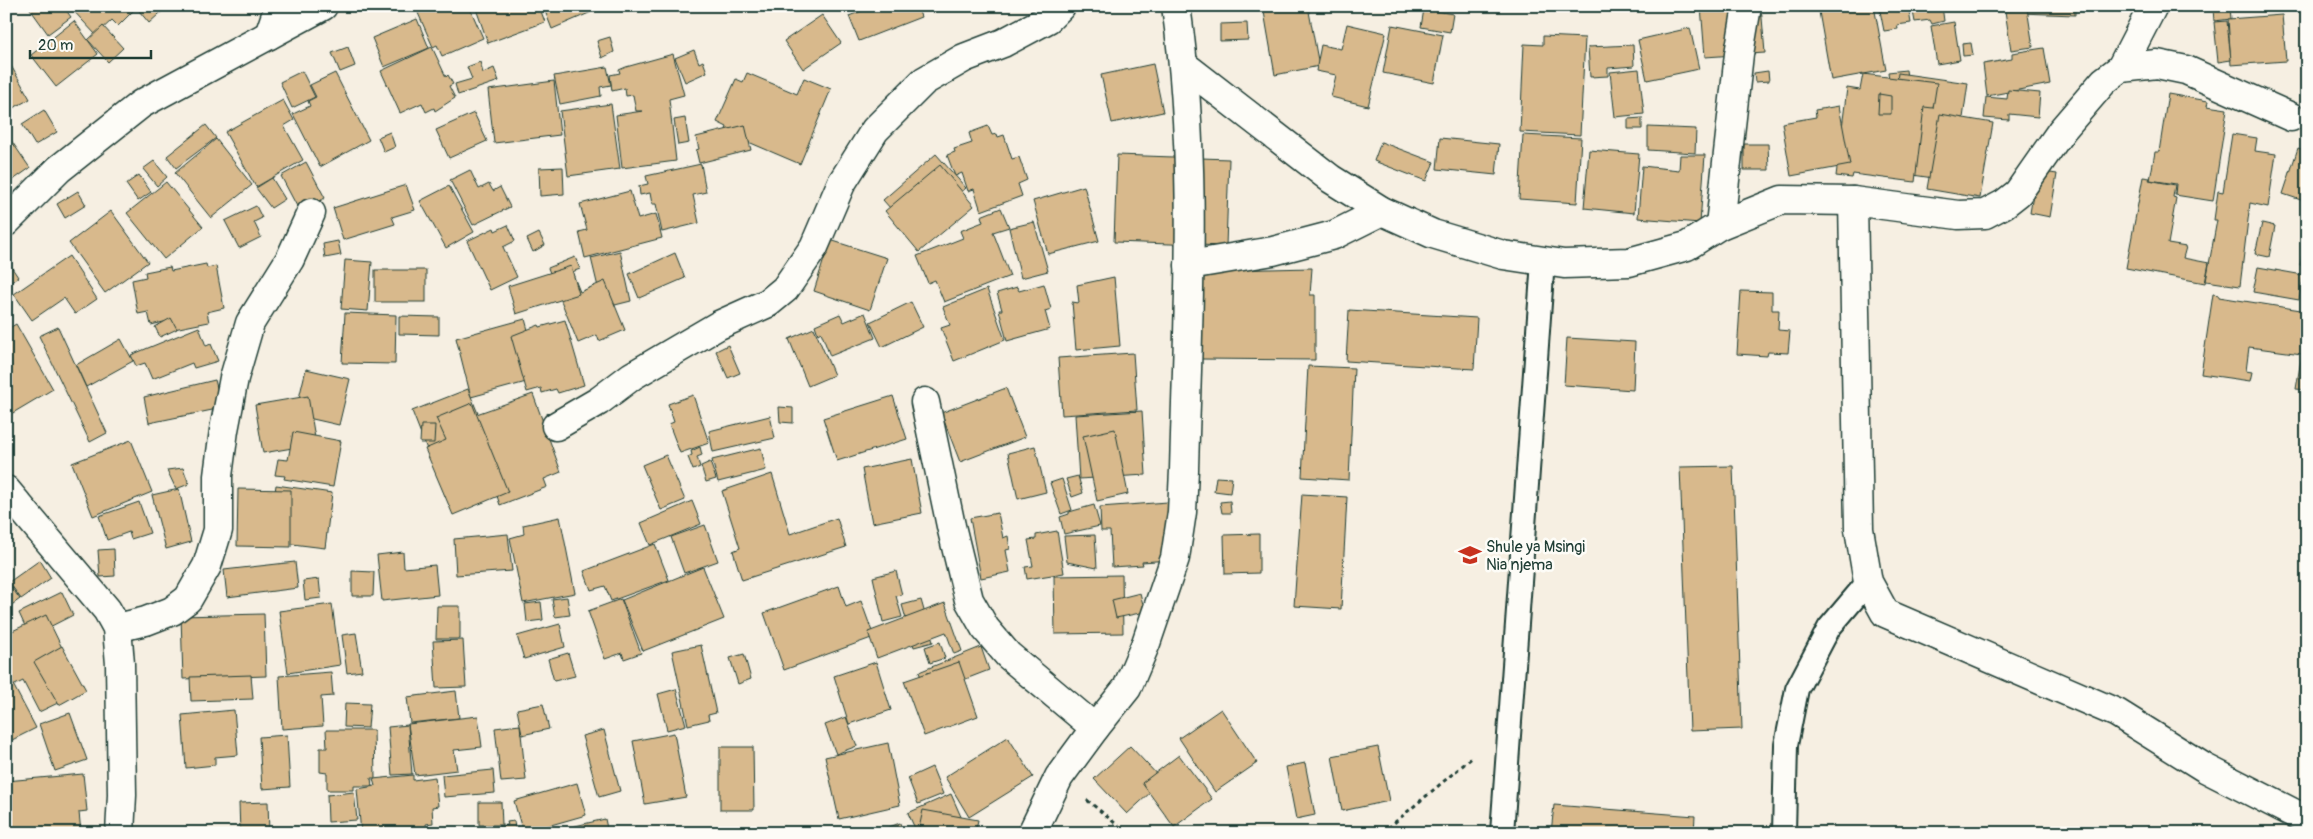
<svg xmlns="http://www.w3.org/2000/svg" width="2313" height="839" viewBox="0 0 2313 839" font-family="Pangolin,sans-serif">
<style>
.building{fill:#d8b98c;stroke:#1f3d34}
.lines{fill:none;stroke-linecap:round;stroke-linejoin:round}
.service-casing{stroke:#1f3d34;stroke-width:26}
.minor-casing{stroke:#1f3d34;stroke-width:31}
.path{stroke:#1f3d34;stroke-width:3;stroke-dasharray:4 4;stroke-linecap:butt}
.service{stroke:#fdfcf7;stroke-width:22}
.minor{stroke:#fdfcf7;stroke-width:28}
.labels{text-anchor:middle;stroke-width:5;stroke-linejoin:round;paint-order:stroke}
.poi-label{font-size:16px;fill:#1f3d34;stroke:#fdfcf7;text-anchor:start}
</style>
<rect width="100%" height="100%" fill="#f6efe2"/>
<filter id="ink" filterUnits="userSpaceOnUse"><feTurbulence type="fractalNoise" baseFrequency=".02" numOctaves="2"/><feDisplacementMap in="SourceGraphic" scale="10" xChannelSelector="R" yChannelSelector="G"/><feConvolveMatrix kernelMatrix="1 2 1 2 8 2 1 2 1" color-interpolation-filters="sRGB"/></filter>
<g filter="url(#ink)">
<g class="building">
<polygon points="28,6 63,6 71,17 48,34"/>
<polygon points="69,6 138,6 118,26 112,20 96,35"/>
<polygon points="135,6 168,6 149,23"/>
<polygon points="434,6 469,6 483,38 442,56 437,45 433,47 418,13"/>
<polygon points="475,6 539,6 545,22 488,43"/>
<polygon points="543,6 602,6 603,7 552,29"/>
<polygon points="874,6 917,6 921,17 859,41 849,16"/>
<polygon points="1263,6 1308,6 1319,66 1275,75"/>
<polygon points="1701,6 1761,6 1765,53 1705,57"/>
<polygon points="1818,6 1874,6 1886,70 1831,80"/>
<polygon points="1879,6 1908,6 1911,23 1897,25 1898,29 1884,31"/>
<polygon points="1912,6 1942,6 1944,21 1932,24 1930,20 1915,22"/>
<polygon points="2020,6 2075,6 2075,15 2020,13"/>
<polygon points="2230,7 2231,19 2214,21 2213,9"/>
<polygon points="2027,8 2033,47 2011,50 2005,11"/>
<polygon points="1424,9 1453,14 1450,32 1421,27"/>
<polygon points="822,15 841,43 803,69 784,41"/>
<polygon points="2282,15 2286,61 2231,65 2228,19"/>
<polygon points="417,19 429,48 384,67 372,38"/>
<polygon points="74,21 98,54 56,87 31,55"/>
<polygon points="2227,21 2231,60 2218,62 2214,22"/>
<polygon points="1954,22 1960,60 1937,64 1931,26"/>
<polygon points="1247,23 1248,40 1220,41 1220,24"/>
<polygon points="1347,24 1386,33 1368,106 1331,97 1336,75 1316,71 1321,45 1341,49"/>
<polygon points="1392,25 1443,35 1434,83 1383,73"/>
<polygon points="103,26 123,48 108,62 88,40"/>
<polygon points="1690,28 1699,69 1647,80 1638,40"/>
<polygon points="1543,36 1585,38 1580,135 1520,132 1524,44 1543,45"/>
<polygon points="610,37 614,52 602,58 597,41"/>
<polygon points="1971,43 1973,55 1963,56 1962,44"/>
<polygon points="1633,45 1634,66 1608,68 1608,76 1590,77 1588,47"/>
<polygon points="348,47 355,66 340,72 332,53"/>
<polygon points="432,47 446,77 448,75 453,84 449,86 455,98 435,111 434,108 426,112 422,103 400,113 381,71"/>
<polygon points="2044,48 2050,84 1987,96 1983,64 2012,59 2012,53"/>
<polygon points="694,50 699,63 703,61 707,72 685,82 675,58"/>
<polygon points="673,54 684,95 669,99 676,161 622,168 616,115 643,111 636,111 633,95 626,96 625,88 612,91 610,75 620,73 619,70 626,67"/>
<polygon points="6,57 30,99 6,112"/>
<polygon points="480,62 483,73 494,68 499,81 458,95 455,84 472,79 467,67"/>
<polygon points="1153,64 1163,112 1112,123 1101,75"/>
<polygon points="607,67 611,85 600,87 601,96 560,104 554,76"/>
<polygon points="1639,69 1644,114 1615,117 1610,72"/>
<polygon points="1906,70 1908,85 1890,87 1888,72"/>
<polygon points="302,71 315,97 292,108 280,82"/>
<polygon points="1768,71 1769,81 1755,82 1754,73"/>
<polygon points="335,73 369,140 320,167 293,114 310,106 308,101 316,97 310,85"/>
<polygon points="747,73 797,94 804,78 831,89 800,164 725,132 727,127 717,122 736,79 743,82"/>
<polygon points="1898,73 1968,83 1954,181 1885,171"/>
<polygon points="1863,74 1937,83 1933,108 1924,107 1915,182 1853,174 1852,178 1836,176 1847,88 1860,90"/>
<polygon points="554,81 560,135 494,143 488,90"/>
<polygon points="2008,90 2040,93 2038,117 2009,114 2009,120 1984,118 1986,97 2007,99"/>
<polygon points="1879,94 1891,96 1891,114 1878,114"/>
<polygon points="2168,94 2208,101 2207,106 2227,109 2213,201 2175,195 2176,184 2150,180 2155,152 2159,152"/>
<polygon points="283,100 294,120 284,126 303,160 256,187 225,132"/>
<polygon points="611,104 620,169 568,176 560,111"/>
<polygon points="1839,106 1850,165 1791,176 1782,123 1816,117 1815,110"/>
<polygon points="44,110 57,132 35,145 22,124"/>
<polygon points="474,113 487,141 449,158 436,130"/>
<polygon points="1940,114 1993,123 1980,198 1927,189"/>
<polygon points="685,118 689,143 678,145 674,120"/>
<polygon points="1642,118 1642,129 1628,129 1628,119"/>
<polygon points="206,125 216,138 176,168 167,156"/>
<polygon points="745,125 751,150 699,163 696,150 699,149 696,137"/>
<polygon points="988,126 992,135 997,134 998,137 1004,135 1012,159 1019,157 1027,180 1018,184 1022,196 981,211 974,189 968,191 962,173 955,176 947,155 955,152 954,149 972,143 969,133"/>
<polygon points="1648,127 1696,129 1695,153 1648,150"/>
<polygon points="390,132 395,147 384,152 378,137"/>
<polygon points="6,133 30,168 6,185"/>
<polygon points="2232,134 2257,138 2255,151 2276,154 2268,207 2250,203 2240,286 2206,281 2217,220 2214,220 2218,191 2223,192"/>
<polygon points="1523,135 1581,138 1577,203 1519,199"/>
<polygon points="1440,138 1499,144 1496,175 1437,169"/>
<polygon points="216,139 252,185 211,218 175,173"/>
<polygon points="1381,142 1434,162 1426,181 1374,161"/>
<polygon points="1744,144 1768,144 1769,170 1744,170"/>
<polygon points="2298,148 2307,151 2307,202 2283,194"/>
<polygon points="1589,150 1639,154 1634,213 1584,208"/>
<polygon points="936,154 966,188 913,234 883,200"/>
<polygon points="1117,155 1229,159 1226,246 1114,242"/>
<polygon points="1680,155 1705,155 1700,223 1638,218 1642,166 1679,170"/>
<polygon points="154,161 167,177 157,186 143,169"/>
<polygon points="306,162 325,198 300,212 281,176"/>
<polygon points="701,164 706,192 693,195 699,223 662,232 656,204 652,204 650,193 640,195 639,186 648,184 646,176"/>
<polygon points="940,165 974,206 919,252 885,211"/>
<polygon points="563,167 564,194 540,196 539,168"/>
<polygon points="470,170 479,189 489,184 493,191 500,187 510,207 473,225 450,180"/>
<polygon points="2037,171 2057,174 2050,217 2030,213"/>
<polygon points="139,175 151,192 138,201 126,184"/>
<polygon points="2143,177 2150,178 2149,180 2175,185 2173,197 2176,198 2168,244 2186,247 2183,258 2209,263 2205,283 2126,268"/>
<polygon points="272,178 285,199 271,208 256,188"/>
<polygon points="166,182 203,227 164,259 127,213"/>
<polygon points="406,185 415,210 392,217 395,224 343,240 333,208"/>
<polygon points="449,186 474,232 446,248 420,201"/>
<polygon points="1084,186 1099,241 1048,254 1033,201"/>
<polygon points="78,191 86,205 65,218 57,204"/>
<polygon points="630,191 638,219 656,214 662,238 585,258 579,232 587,230 580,204"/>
<polygon points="256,206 262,218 254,222 261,237 239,248 225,221"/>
<polygon points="1001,208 1009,227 993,232 1010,276 944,302 935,280 928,283 917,256 963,238 960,231 983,222 981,216"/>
<polygon points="111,211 148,262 105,293 69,243"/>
<polygon points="1034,222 1048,271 1021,278 1009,228"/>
<polygon points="2262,223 2275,226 2269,257 2255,254"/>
<polygon points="508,225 515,241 503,247 517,277 490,290 467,241 494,228 495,231"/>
<polygon points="539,233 545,245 533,252 527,239"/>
<polygon points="2307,236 2307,267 2300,265"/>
<polygon points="830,240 887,258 870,310 814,291"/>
<polygon points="338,241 341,255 325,258 323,244"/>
<polygon points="620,251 631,301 603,308 591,258"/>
<polygon points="675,253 685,278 639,298 629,274"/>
<polygon points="69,256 97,299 75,314 64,298 32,320 14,294"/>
<polygon points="575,257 580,269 572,272 580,292 605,281 625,330 599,341 597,335 578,343 548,268"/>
<polygon points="6,259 18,277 6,286"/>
<polygon points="345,260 372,262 368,311 341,309"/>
<polygon points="206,264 207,268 216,266 224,308 207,312 209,322 174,329 172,320 151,325 148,312 138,314 132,280 146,277 145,272 170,267 171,271"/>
<polygon points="571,266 579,294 516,314 508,286"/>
<polygon points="2258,267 2303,275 2299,300 2253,292"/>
<polygon points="1312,268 1310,295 1315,295 1315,360 1201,359 1186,271"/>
<rect x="375" y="270" width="51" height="32"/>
<polygon points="1114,277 1120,346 1076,350 1072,302 1079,303 1077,285"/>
<polygon points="1044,284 1051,309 1045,311 1050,329 1007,341 999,310 1002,310 997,293 1017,287 1019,291"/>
<polygon points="987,289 1005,340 954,361 941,328 950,325 943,307"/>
<polygon points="1741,291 1772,292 1772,310 1779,310 1778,330 1790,331 1788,353 1768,352 1767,356 1737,354"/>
<polygon points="2213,294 2219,295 2219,297 2307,311 2307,390 2296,389 2302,354 2249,347 2246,371 2252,372 2250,381 2201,374"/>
<polygon points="911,302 923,327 882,347 870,322"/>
<polygon points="1349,310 1477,318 1474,369 1346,361"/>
<polygon points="345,313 396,315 395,364 342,363"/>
<polygon points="865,313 875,338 830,356 821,332 818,334 815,325 840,314 844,322"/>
<polygon points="399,316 439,317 439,335 399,334"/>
<polygon points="171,318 177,329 160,337 155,327"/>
<polygon points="525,319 541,378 471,397 456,338"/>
<polygon points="565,320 584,385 558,393 556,389 542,393 541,388 527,392 511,336 539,325 540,327"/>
<polygon points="16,324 53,389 6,417 6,330"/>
<polygon points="58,327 107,433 90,442 39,336"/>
<polygon points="199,327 206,346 211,344 218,361 194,368 192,363 152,379 145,363 136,366 131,355"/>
<polygon points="814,328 834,375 808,386 789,339"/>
<polygon points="1567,338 1635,342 1633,390 1564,385"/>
<polygon points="121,339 133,361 86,387 76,365"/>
<polygon points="728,345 740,373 728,378 716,351"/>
<polygon points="1133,353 1137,410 1062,415 1058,358"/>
<polygon points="1308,366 1354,368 1349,480 1302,477"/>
<polygon points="306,369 350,379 339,425 295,415"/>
<polygon points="215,380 222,408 149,423 144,397"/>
<polygon points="1006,388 1025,437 960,462 941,413"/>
<polygon points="468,389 503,475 446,498 412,411"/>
<polygon points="533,394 561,472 544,479 547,487 500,505 496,493 498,492 471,416"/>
<polygon points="693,395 709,443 680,453 669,424 674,422 668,404"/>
<polygon points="308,396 316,444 263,453 255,405"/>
<polygon points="893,396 907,439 837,461 823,418"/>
<polygon points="472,403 508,492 453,515 425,449 446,440 436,418"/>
<polygon points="779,407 793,408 793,423 780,422"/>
<polygon points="1142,411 1146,475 1079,479 1075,415"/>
<polygon points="770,416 775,438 713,452 709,431"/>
<polygon points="421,425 435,425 434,443 420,443"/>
<polygon points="1115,429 1128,494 1097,501 1083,436"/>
<polygon points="293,432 341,441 333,487 284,479 285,476 275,475 278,459 288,460"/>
<polygon points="131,440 152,492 93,516 72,463"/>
<polygon points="1035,446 1046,492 1018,499 1008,453"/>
<polygon points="700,447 702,455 697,457 700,467 693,470 688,457 692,455 691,451"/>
<polygon points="761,448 766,470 718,482 712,460"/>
<polygon points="666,455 685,500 661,510 642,465"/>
<polygon points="912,459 922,513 872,523 862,469"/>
<polygon points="710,462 716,479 706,482 701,466"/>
<polygon points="1733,466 1742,729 1690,731 1680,467"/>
<polygon points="183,468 189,484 176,489 167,470"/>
<polygon points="772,474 790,534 837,518 846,547 742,580 733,551 740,548 722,491"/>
<polygon points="1078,476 1083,493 1072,497 1066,479"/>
<polygon points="1216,477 1232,478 1230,493 1214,491"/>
<polygon points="1062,479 1072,510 1061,514 1050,483"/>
<polygon points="276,485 332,493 325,548 268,541"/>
<polygon points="179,489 191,542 166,549 152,495"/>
<polygon points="238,489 291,490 291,547 237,546"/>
<polygon points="1302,494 1347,497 1341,609 1294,606"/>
<polygon points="692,501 701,524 650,545 641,523"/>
<polygon points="1230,501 1231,513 1222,513 1220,502"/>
<polygon points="139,502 150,533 131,539 129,532 107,540 99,516"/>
<polygon points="1168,502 1169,560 1142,562 1143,565 1112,567 1110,531 1101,531 1100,507"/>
<polygon points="1094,505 1100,526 1064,534 1060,517 1069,514 1069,512"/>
<polygon points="998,513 1003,538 1008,536 1010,549 1006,550 1010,572 981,578 970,518"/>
<polygon points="560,517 575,593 523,603 510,538 524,534 523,525"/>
<polygon points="705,525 718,561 684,573 671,537"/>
<polygon points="1057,531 1064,573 1027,579 1025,567 1033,566 1028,540 1036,539 1036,535"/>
<polygon points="508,534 512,571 456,575 454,539"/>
<polygon points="1259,534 1259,573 1225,574 1224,535"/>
<polygon points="1095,535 1097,568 1067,562 1064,536"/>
<polygon points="655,544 669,580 611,601 605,586 591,590 584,571"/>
<polygon points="114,549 115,576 100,577 98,550"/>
<polygon points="403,552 404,568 435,565 438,595 382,601 377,555"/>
<polygon points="40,560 51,578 21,599 9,582"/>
<polygon points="295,562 298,588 227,597 224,570"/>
<polygon points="703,567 724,619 643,651 622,600"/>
<polygon points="352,571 374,572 373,596 352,596"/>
<polygon points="896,571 902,595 896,596 902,617 883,622 873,577"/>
<polygon points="1122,575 1123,633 1055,634 1054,576"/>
<polygon points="319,579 321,598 305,600 303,581"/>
<polygon points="9,584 20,599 6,609 6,586"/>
<polygon points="839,586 846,607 861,601 874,637 784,670 764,613"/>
<polygon points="62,592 73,615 30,637 19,613"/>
<polygon points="1140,593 1145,612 1116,618 1112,600"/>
<polygon points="567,597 570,615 555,617 552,599"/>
<polygon points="621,599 641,653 624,659 622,653 605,659 588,611"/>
<polygon points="921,600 933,642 914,647 902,605"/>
<polygon points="541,602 543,620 527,622 525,604"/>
<polygon points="945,603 962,651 954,654 946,632 877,658 868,632"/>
<polygon points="332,604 340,665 288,673 279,611"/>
<polygon points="437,606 460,606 460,639 436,639"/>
<polygon points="264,614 266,676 183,679 181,616"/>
<polygon points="46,615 83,691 39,712 23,681 13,686 6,671 6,634"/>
<polygon points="560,624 565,647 524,659 517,636"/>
<polygon points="356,633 362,671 347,673 342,635"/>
<polygon points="463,640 466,687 436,688 433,641"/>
<polygon points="940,642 945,658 930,663 925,647"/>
<polygon points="701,645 716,713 708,715 709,720 688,725 672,651"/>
<polygon points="62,646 86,690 59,705 34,662"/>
<polygon points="981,647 989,670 927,694 919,672"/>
<polygon points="568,653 575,676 554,681 548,659"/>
<polygon points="744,654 751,679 738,684 730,658"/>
<polygon points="876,662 891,710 849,724 834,676"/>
<polygon points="959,662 978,716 924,736 904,681"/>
<polygon points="331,672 333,696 321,697 323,726 282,729 279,676"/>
<polygon points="8,675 36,728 6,743 6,676"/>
<polygon points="251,675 253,699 191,701 190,677"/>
<polygon points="676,689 686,725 667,730 658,694"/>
<polygon points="456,691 459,718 410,723 407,697"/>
<polygon points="345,703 370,704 368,728 344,727"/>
<polygon points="543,704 549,729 522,735 517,709"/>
<polygon points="1221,709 1257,763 1215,792 1179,738"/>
<polygon points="234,710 238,755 215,757 215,765 186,768 182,715"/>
<polygon points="70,713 87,760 55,771 39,724"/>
<polygon points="478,716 482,747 454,750 457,770 415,775 408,724"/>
<polygon points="846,717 857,746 836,754 825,725"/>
<polygon points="408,725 412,774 392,775 388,727"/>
<polygon points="520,725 526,780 501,782 495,728"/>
<polygon points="326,730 374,730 375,778 371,778 372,786 354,786 354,790 327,790 327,773 320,772 320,748 327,748"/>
<polygon points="604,730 620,791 599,797 582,736"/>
<polygon points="674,733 686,797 645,804 633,741"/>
<polygon points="287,735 290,787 262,789 259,737"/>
<polygon points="1008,737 1033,777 969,817 945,777"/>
<polygon points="888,743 900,805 839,819 825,757"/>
<polygon points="1130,746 1163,781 1127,814 1094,779"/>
<polygon points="720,747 753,747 754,810 720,810"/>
<polygon points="1378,747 1389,801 1342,811 1332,756"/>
<polygon points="1179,755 1212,799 1174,827 1142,783"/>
<polygon points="1305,763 1315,815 1296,819 1286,767"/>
<polygon points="932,767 943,794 918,804 908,778"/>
<polygon points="493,770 495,793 444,797 442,775"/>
<polygon points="83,774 87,811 79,812 81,833 10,833 6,781"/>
<polygon points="413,775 413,780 435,777 438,806 432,807 433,823 426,824 427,833 361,833 357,789 375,786 373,779"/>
<polygon points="577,783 586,815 523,833 514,801"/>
<polygon points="354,792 357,820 328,822 327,795"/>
<polygon points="951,794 962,819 931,833 917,833 908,813"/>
<polygon points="268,802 269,833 240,833 239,803"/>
<polygon points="479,802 501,802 502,825 479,825"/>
<polygon points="1554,805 1695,816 1694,833 1551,833"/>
<polygon points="923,810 978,820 975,833 918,833"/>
<polygon points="605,819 608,833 545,833"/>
<polygon points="514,821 515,828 519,827 520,833 481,833 481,829 508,825 507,822"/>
<polygon points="900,823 903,833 873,833"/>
</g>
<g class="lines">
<defs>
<g id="service">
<polyline points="1502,833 1543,261"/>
<polyline points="1784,833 1786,745 1797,689 1829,628 1868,582"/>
</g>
<g id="minor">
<polyline points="269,35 279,6"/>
<polyline points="1185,66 1331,179 1382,211 1433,234 1503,255 1564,264 1629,262 1687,246 1720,225 1782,200 1853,201 1958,215 1985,214 2004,204 2018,193 2062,130 2104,81 2121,68 2157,64 2186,70 2291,117"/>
<polyline points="2121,68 2153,6"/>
<polyline points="1853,201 1859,529 1868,582 1885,613 2117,713 2205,768 2307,820"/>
<polyline points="6,222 59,169 141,104 323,6"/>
<polyline points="1720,225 1739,54 1747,6"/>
<polyline points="1189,265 1273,251 1334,235 1382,211"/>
<polyline points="925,402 951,526 969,600 985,628 1008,655 1095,728"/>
<polyline points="556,426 599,401 632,376 719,325 768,303 785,289 814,247 841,184 875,130 924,81 964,58 1003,43 1048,19 1061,6"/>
<polyline points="6,490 107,610 117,628 120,664 122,795 120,833"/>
<polyline points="117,628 146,621 172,611 188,599 207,566 218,530 218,476 224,430 234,378 250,323 290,259 311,213"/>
<path d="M 1032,833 L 1059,777 L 1095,728 L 1127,688 L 1146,643 L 1175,558 L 1182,512 L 1184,470 C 1188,316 1198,159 1176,6"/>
</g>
</defs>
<use href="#service" class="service-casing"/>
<use href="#minor" class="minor-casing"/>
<g class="path">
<polyline points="1087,800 1127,833"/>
<polyline points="1382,833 1474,756"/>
</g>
<use href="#service" class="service"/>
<use href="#minor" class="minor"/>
</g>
</g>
<defs>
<symbol id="school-bare" viewBox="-9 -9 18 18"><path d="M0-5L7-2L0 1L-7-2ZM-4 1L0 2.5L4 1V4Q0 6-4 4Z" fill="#c8321e" stroke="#fdfcf7" stroke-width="2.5" paint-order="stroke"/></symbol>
</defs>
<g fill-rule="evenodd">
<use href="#school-bare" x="1454" y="539" width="32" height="32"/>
</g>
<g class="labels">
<g class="poi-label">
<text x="1486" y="552">Shule ya Msingi<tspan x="1486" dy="18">Nia njema</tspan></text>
</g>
</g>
<rect width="2313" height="839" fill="none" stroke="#fdfcf7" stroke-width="25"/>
<rect x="12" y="12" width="2288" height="814" fill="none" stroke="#1f3d34" stroke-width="2" filter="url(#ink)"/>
<path d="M30 50v8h121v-8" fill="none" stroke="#1f3d34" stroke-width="2.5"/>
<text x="38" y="50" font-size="15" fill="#1f3d34" stroke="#fdfcf7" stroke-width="4" paint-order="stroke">20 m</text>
</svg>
